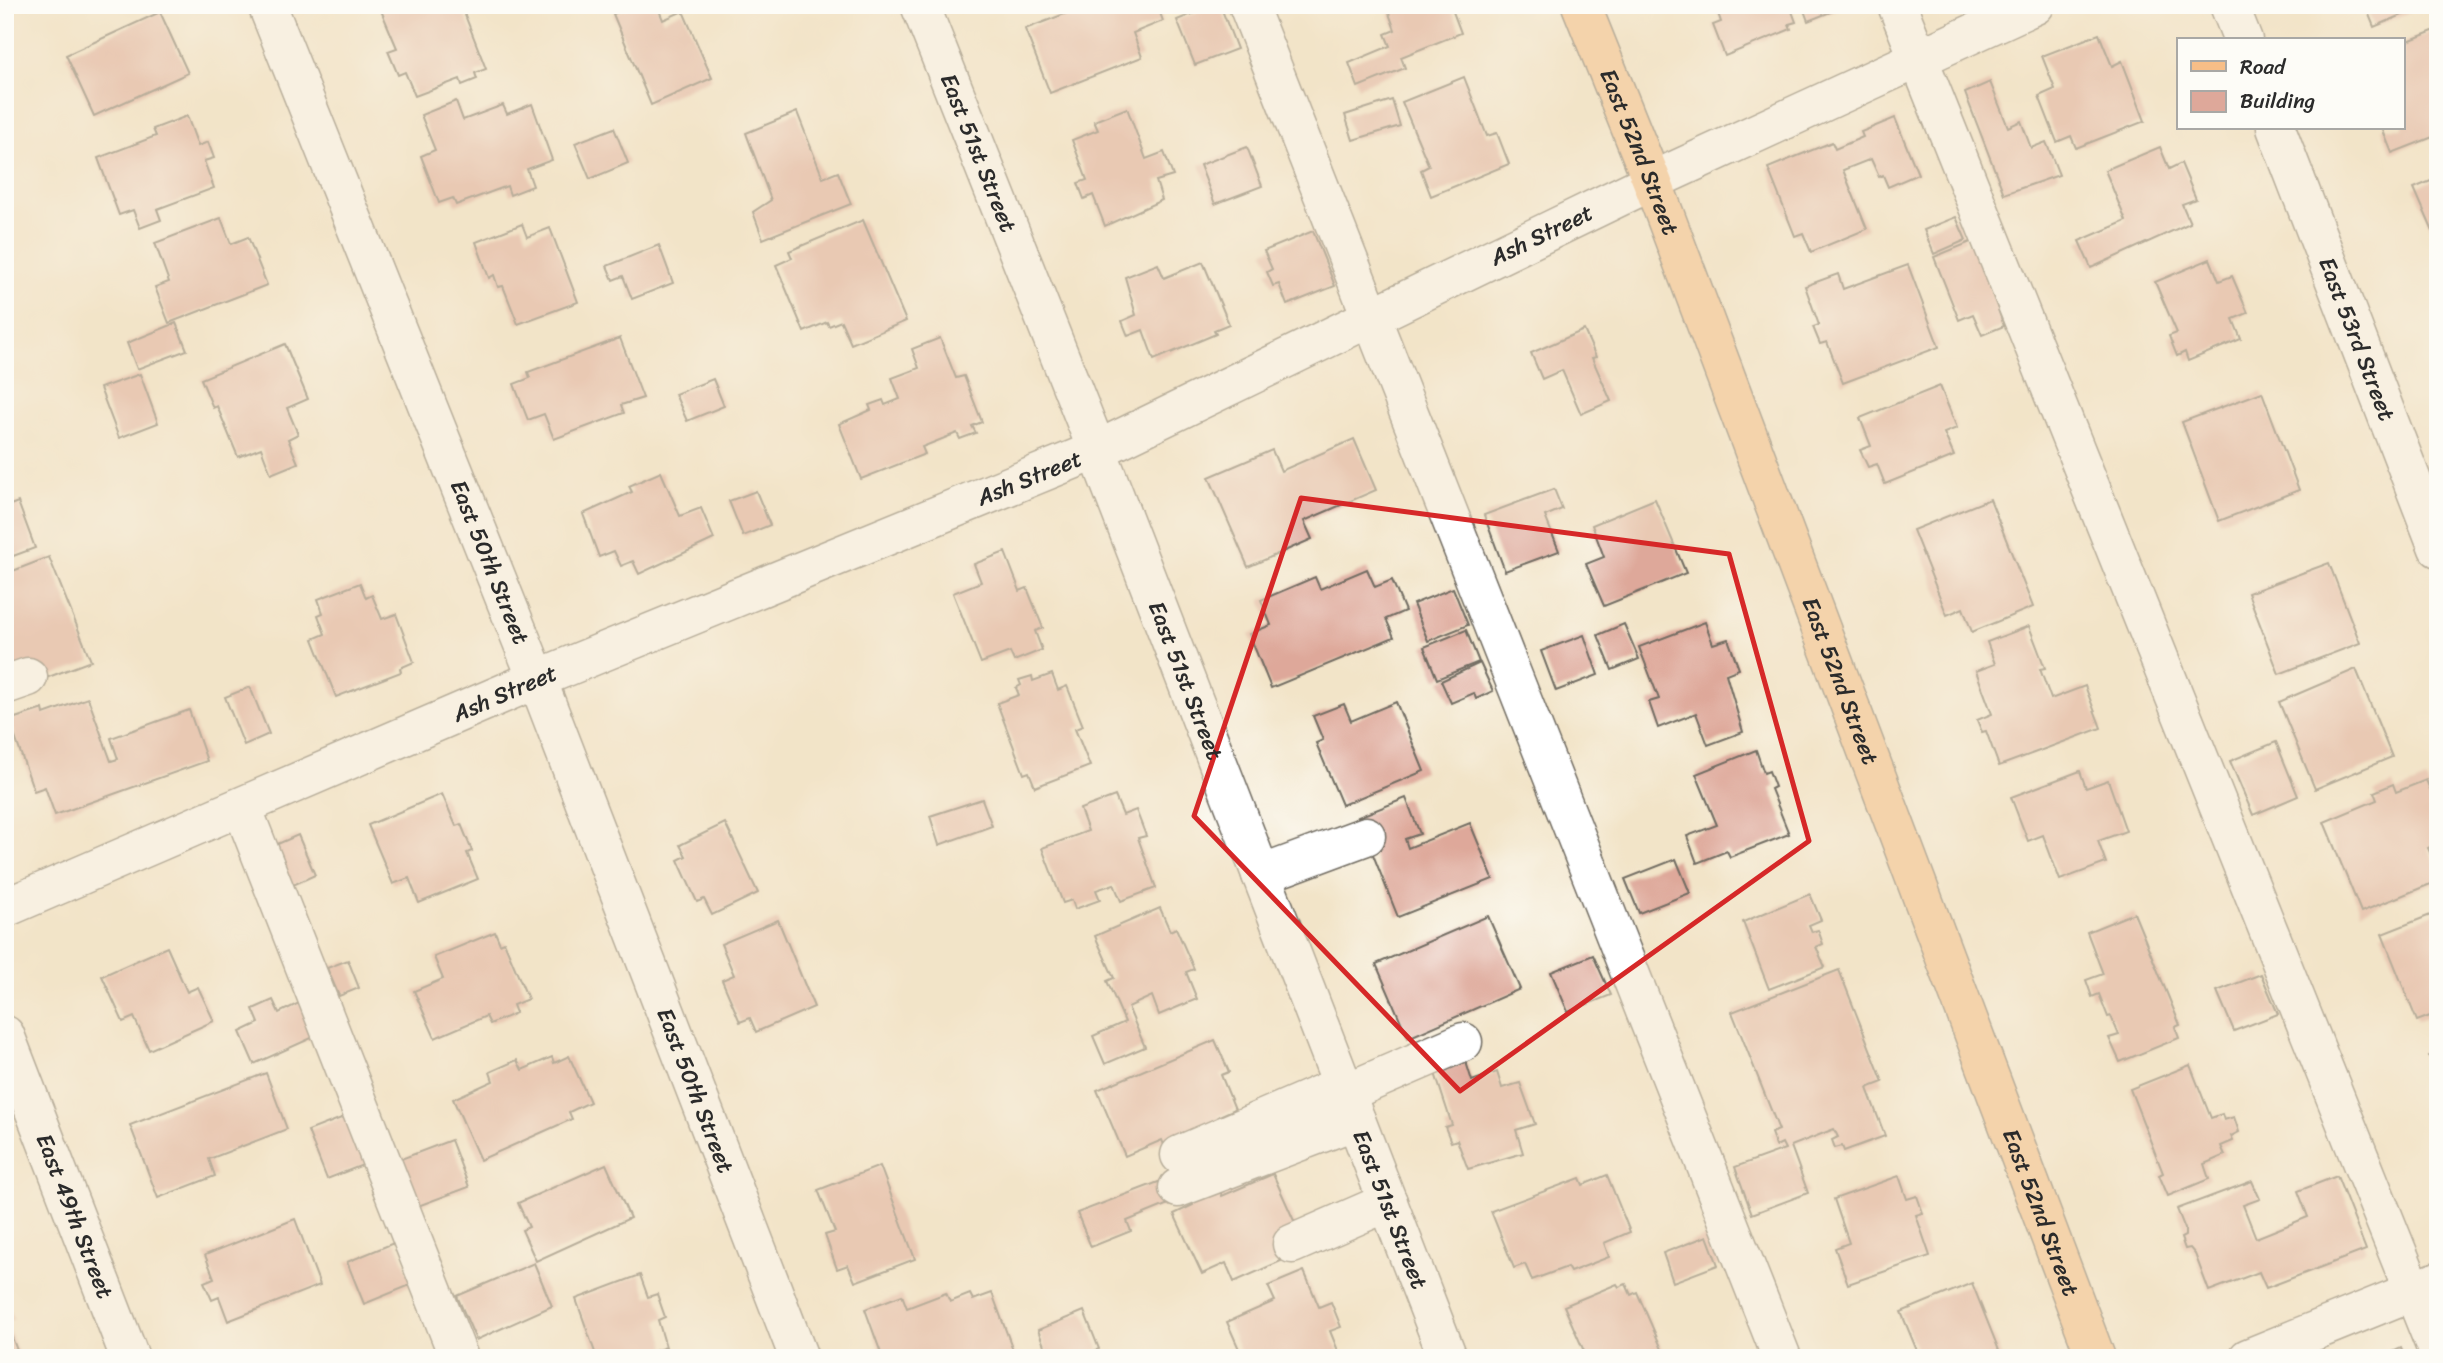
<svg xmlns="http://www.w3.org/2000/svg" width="2443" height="1363" viewBox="0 0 2443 1363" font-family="Sriracha,sans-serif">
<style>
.building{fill:#dea89a}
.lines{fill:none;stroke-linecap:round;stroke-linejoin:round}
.minor-casing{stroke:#716c62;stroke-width:41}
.major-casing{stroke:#716c62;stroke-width:41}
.minor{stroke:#fff;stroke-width:38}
.major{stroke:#f7be87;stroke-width:38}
.marked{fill:none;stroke:#d62828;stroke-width:5;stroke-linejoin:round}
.labels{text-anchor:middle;stroke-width:6;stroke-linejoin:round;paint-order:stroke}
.street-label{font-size:23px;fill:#2b2b2b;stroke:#fdfcf7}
</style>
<rect width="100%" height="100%" fill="#fdfcf7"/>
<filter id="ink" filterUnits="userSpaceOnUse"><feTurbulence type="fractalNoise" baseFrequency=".0143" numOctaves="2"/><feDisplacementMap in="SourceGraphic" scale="14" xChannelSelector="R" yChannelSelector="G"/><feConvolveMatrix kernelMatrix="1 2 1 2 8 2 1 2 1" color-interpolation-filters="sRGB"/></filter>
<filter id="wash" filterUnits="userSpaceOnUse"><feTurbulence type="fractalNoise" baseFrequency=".00686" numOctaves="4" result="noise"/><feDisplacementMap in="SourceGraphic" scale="28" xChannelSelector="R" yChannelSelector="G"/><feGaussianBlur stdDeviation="1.57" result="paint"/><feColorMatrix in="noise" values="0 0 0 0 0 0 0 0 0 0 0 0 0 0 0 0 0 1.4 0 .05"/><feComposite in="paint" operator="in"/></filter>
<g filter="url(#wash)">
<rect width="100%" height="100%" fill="#f2e4c8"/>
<g id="blocks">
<g class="building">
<polygon points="387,5 461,5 486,69 475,73 477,79 462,85 460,79 415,96 405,72 398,75 388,51 397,48 380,8"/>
<polygon points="634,5 657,5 663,20 683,11 712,78 651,105 613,14"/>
<polygon points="1088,5 1157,5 1163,21 1133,33 1142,57 1050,93 1025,29"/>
<polygon points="1214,5 1220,5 1237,49 1195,65 1177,20"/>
<polygon points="1386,5 1462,5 1452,9 1461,33 1401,57 1405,68 1358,87 1349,63 1390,46 1385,34 1395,30"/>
<polygon points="1715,5 1782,5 1783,9 1790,6 1796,22 1789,24 1791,29 1725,56 1713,25 1721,22"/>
<polygon points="1802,5 1848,5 1808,21"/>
<polygon points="2365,5 2426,5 2374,27"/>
<polygon points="160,12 188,73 94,116 66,55"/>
<polygon points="2438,29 2438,135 2392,153 2382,128 2403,128 2403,43"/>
<polygon points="2099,34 2112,66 2122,61 2145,121 2076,148 2071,136 2057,142 2039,96 2055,89 2042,56"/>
<polygon points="1464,77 1487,136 1497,133 1509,164 1431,196 1421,170 1429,166 1402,102"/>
<polygon points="1990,82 2008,127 2021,121 2031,148 2046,142 2059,175 2004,194 1965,93"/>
<polygon points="1392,100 1400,126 1353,140 1345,115"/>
<polygon points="456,101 463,120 503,105 507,114 532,104 552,160 527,169 533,186 510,195 507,186 456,205 453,198 439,203 421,156 435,150 421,115"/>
<polygon points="1127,108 1146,159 1164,152 1173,176 1156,181 1162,200 1105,226 1093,195 1084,199 1078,183 1087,180 1072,140 1098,130 1094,121"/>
<polygon points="797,112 823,178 838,172 851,204 763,239 753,212 771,200 746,133"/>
<polygon points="187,116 198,146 208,142 214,158 204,161 214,188 157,209 161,220 140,228 133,210 119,215 98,158 156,136 153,129"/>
<polygon points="1895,118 1918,174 1888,187 1883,175 1879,177 1871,159 1843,170 1867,229 1811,252 1803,233 1795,236 1768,168 1832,142 1835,149 1863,137 1861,132"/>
<polygon points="614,128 628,163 590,179 575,143"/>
<polygon points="1247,147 1262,186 1215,204 1200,165"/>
<polygon points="2160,147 2169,169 2181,163 2196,199 2182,204 2190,223 2091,268 2079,241 2126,221 2105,170"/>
<polygon points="2438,178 2438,243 2414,188"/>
<polygon points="1956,217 1966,240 1934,254 1924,230"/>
<polygon points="221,218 231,244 248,237 267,285 169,323 155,287 169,282 155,243"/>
<polygon points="863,220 906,321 851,344 841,321 829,326 827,322 804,332 776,265 792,258 789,251"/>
<polygon points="522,224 527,237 550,228 578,302 518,324 503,286 498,287 494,275 489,278 476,242"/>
<polygon points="1313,231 1335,286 1287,305 1279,284 1273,286 1267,272 1272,269 1264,251"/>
<polygon points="1973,241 2004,326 1982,335 1973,314 1959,320 1934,257"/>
<polygon points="659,245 673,283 632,299 623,276 613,280 607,266"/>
<polygon points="2210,259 2219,281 2232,276 2248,313 2233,319 2241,339 2188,361 2185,352 2177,356 2169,336 2177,333 2155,282"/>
<polygon points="1203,262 1229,324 1214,330 1216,334 1154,360 1143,330 1128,336 1122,321 1136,315 1125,277 1158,264 1164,278"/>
<polygon points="1908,265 1939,347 1843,383 1827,342 1820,344 1813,327 1819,325 1805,286 1838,274 1843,289"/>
<polygon points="176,323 187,350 137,369 127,343"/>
<polygon points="1584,330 1596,357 1592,358 1611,401 1581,414 1562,370 1542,379 1531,353"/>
<polygon points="620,338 643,398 621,405 624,413 554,439 544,414 528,420 514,384 530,378 528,372"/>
<polygon points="940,338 956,378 964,376 982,422 972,426 976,433 960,439 957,433 922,447 925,454 861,479 839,424 871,410 869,405 883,400 885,405 900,399 892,378 919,368 912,349"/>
<polygon points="285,344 308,399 287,408 298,434 288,439 298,463 271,474 261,448 238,457 217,406 213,408 201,379"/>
<polygon points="140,374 158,423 119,438 100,388"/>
<polygon points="713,379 724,406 687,421 675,394"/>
<polygon points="1940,386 1957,428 1944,433 1954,456 1885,484 1877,464 1868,467 1860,450 1871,446 1860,418"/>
<polygon points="2262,392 2299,490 2219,521 2182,422"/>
<polygon points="1354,439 1376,490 1304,521 1312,539 1248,567 1209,477 1272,450 1281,471"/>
<polygon points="661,472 680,516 701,508 714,539 639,574 633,561 621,566 614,551 599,557 583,514 632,492 629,486"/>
<polygon points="1554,489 1562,509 1545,516 1559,551 1505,571 1484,515"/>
<polygon points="756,491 770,525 743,536 729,501"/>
<polygon points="1655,499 1686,573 1604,606 1586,564 1604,557 1592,525"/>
<polygon points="1990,499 2033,607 1972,632 1963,608 1947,615 1913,530"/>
<polygon points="18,502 35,548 5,559 5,507"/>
<polygon points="1005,552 1020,591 1027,588 1043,628 1035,631 1042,650 1014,661 1010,652 981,663 953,593 981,582 974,564"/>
<polygon points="49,557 91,661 30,684 11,664 5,648 5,630 9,629 5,621 5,574"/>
<polygon points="2329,563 2360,643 2279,674 2248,593"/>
<polygon points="1367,569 1375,587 1392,580 1405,611 1386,619 1394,637 1271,688 1249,634 1271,625 1261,600 1315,577 1320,589"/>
<polygon points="360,583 366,598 372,595 382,619 396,614 414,662 400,668 401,672 336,697 313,639 325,634 318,615 323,613 318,599"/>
<polygon points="1453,588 1468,625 1428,641 1413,604"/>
<polygon points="1705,622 1713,644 1728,639 1739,669 1726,674 1743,732 1708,745 1696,713 1658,728 1649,702 1659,699 1639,647"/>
<polygon points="1624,624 1639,659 1612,670 1598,635"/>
<polygon points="2029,626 2045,668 2040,669 2051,699 2085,686 2101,728 1999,766 1986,731 1982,732 1977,720 1992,714 1976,671 1995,664 1987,642"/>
<polygon points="1466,630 1479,662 1437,679 1424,647"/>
<polygon points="1584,635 1598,675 1556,691 1541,651"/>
<polygon points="1480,663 1493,691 1476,699 1474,693 1451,703 1441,681"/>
<polygon points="2356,669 2392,757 2315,789 2279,702"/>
<polygon points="1052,674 1058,690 1067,686 1083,726 1075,729 1090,766 1035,787 1029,772 1024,774 997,703 1019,695 1016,688 1021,685 1019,680 1032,676 1033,681"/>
<polygon points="250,687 269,734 244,745 225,697"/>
<polygon points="88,698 111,761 118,759 111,738 189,710 207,761 55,815 45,787 34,791 9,720 43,709 44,714"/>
<polygon points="1396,702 1424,771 1342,805 1316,743 1323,740 1313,716 1344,704 1351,721"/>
<polygon points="2276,742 2298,796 2253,815 2230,761"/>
<polygon points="1756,750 1764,773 1769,771 1775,787 1771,789 1789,834 1730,857 1727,851 1697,863 1687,836 1717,825 1696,774"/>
<polygon points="2080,771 2086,788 2108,780 2126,831 2098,841 2106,863 2060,880 2043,835 2028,841 2011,797"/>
<polygon points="2426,780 2438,807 2438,843 2428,848 2438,870 2438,881 2361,912 2324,822 2377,800 2374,792 2393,784 2396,792"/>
<polygon points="442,794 456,826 461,824 472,851 467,853 478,879 419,903 409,878 393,884 368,825"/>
<polygon points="1115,796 1123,815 1136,810 1146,836 1138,838 1156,888 1121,901 1114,884 1096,890 1100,900 1075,909 1072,900 1063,903 1042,848 1088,831 1080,809"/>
<polygon points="1406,798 1420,834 1405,839 1408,848 1470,823 1493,879 1398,917 1358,817"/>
<polygon points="982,799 992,826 939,845 930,816"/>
<polygon points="725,823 758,893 712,915 704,899 697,902 678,860 686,856 680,845"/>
<polygon points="298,835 315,875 291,886 273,846"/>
<polygon points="1676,859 1690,893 1639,913 1625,879"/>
<polygon points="1810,894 1821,920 1809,925 1812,932 1818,930 1823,944 1816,947 1825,967 1769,989 1743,922"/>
<polygon points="1160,908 1170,931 1176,928 1194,969 1186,972 1197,999 1159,1015 1152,996 1128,1007 1145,1047 1105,1064 1093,1036 1125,1022 1107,981 1114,978 1095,936"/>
<polygon points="2438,912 2438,1013 2417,1021 2382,934"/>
<polygon points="2134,913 2180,1025 2175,1027 2179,1038 2120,1062 2109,1038 2119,1035 2111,1016 2108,1017 2099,994 2092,997 2086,980 2103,974 2087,932"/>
<polygon points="1488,916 1520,989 1408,1038 1376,964"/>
<polygon points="778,920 814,1007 756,1032 750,1018 740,1022 722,980 734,975 721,944"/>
<polygon points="495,932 500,944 504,942 528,999 513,1005 516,1013 490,1024 486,1016 435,1038 414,991 443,979 434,957"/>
<polygon points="167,947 187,992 198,987 214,1021 149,1050 134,1017 123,1022 102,976"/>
<polygon points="1593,955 1611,995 1568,1012 1551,972"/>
<polygon points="348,960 359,988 339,996 327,968"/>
<polygon points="1839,970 1883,1082 1867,1088 1885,1136 1844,1151 1842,1146 1835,1148 1832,1140 1838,1137 1834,1129 1791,1146 1808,1193 1752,1214 1735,1167 1785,1149 1782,1143 1776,1146 1771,1133 1779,1130 1732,1012"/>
<polygon points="2261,974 2278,1014 2234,1031 2217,991"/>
<polygon points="273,1000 279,1013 301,1002 316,1036 254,1064 240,1032 259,1023 253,1009"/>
<polygon points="1215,1040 1229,1072 1221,1075 1235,1109 1219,1116 1221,1121 1164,1145 1162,1140 1125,1156 1097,1090"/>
<polygon points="2438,1052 2438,1079 2429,1056"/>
<polygon points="569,1056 590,1102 569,1112 572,1119 480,1160 453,1099 493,1081 490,1072 517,1060 522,1070 552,1057 554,1063"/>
<polygon points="1466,1062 1472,1081 1497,1072 1502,1088 1520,1083 1535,1124 1516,1130 1523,1153 1468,1169 1457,1140 1451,1142 1445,1127 1452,1125 1435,1073"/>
<polygon points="2190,1065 2211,1118 2222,1114 2224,1120 2234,1117 2239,1132 2231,1136 2233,1141 2221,1146 2225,1155 2204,1164 2209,1179 2168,1196 2159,1175 2163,1173 2130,1089"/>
<polygon points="266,1073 287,1129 209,1159 215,1176 158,1198 130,1125"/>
<polygon points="349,1115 368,1163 327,1179 308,1131"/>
<polygon points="451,1140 469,1187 418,1206 401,1159"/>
<polygon points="606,1164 630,1218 536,1261 522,1230 529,1227 518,1203"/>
<polygon points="880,1166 915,1259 855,1282 848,1265 837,1269 825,1235 835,1232 818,1190"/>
<polygon points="1273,1174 1300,1234 1274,1246 1281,1261 1234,1282 1226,1263 1202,1274 1174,1214 1193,1205 1189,1195 1216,1182 1222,1196"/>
<polygon points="1607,1175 1630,1232 1604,1243 1609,1257 1570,1272 1567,1267 1532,1280 1525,1264 1514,1268 1491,1211 1580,1178 1583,1185"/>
<polygon points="1899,1176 1907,1199 1917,1196 1923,1213 1916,1215 1930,1256 1848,1284 1835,1248 1849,1243 1834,1199"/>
<polygon points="2337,1176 2366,1250 2266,1288 2259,1272 2209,1291 2195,1254 2190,1248 2185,1249 2181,1238 2185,1236 2185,1229 2177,1209 2252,1181 2260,1199 2243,1205 2256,1238 2308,1217 2298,1191"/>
<polygon points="1161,1181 1171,1203 1127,1221 1131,1231 1091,1247 1077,1213"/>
<polygon points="295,1219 320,1285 228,1321 219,1297 212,1300 204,1282 214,1278 205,1255"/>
<polygon points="1707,1236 1718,1265 1673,1282 1663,1253"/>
<polygon points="396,1242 413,1284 364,1304 347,1262"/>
<polygon points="534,1263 552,1306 476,1340 457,1296"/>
<polygon points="1304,1271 1319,1307 1331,1302 1341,1327 1330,1331 1339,1353 1328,1358 1243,1358 1227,1322 1275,1301 1268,1286"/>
<polygon points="640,1275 648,1297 657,1294 665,1317 658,1320 666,1347 635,1358 597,1358 576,1299"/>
<polygon points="1972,1283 2002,1358 1967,1358 1966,1355 1958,1358 1920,1358 1901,1312"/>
<polygon points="1617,1284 1619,1287 1626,1284 1631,1295 1637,1292 1665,1356 1587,1358 1564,1306"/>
<polygon points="946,1293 950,1302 970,1294 973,1300 992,1293 1016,1358 877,1358 882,1356 865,1309 902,1295 907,1308"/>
<polygon points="5,1298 14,1319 6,1322 20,1358 5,1358"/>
<polygon points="1084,1311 1099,1349 1079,1358 1049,1358 1038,1330"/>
<polygon points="2401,1348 2405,1358 2380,1358"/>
</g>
</g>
</g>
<g filter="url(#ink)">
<use href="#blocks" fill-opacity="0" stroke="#716c62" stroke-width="2"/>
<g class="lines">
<defs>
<g id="minor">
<path id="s1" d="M 267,5 L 537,679 L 799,1358"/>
<path id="s2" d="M 920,5 L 1097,450 L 1448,1358"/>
<polyline points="1248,5 1782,1358"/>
<polyline points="1897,5 2438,1353"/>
<polyline points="2229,5 2243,40"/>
<path id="s3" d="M 2276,128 L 2438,548"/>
<polyline points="5,685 28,677"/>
<polyline points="242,807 459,1358"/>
<polyline points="1261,875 1366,836"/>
<path id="s4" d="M 5,908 L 537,679 L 1097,450 L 1652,181 L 2035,5"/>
<path id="s5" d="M 5,1035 L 130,1358"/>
<polyline points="1345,1093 1463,1042"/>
<polyline points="1180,1155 1342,1085"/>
<polyline points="1178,1188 1356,1120"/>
<polyline points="1292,1244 1388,1202"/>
<polyline points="2248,1358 2438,1281"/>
</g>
<g id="major">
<path id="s6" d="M 1581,5 L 1652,181 L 2096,1358"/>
</g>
</defs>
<use href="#minor" class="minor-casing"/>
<use href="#major" class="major-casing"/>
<use href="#minor" class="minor"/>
<use href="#major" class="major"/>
</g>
</g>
<path d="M0 0H2443V1363H0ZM 1301,498 L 1729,554 L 1809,841 L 1460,1091 L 1194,816 Z" fill="#f2e4c8" fill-opacity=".55" fill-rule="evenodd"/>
<path class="marked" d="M 1301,498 L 1729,554 L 1809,841 L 1460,1091 L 1194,816 Z"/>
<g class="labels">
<g class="street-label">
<text dy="8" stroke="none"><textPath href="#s6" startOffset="158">East 52nd Street</textPath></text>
<text dy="8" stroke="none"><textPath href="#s2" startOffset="159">East 51st Street</textPath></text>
<text dy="8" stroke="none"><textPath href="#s4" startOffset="1678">Ash Street</textPath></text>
<text dy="8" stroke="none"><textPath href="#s3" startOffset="226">East 53rd Street</textPath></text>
<text dy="8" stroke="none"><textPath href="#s4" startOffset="1111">Ash Street</textPath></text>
<text dy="8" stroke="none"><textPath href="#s1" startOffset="600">East 50th Street</textPath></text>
<text dy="8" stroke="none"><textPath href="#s2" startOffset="726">East 51st Street</textPath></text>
<text dy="8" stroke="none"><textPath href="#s6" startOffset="724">East 52nd Street</textPath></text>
<text dy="8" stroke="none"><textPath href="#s4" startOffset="544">Ash Street</textPath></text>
<text dy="8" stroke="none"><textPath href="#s1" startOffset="1167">East 50th Street</textPath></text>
<text dy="8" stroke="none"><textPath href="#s2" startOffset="1293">East 51st Street</textPath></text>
<text dy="8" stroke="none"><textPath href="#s6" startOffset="1292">East 52nd Street</textPath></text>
<text dy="8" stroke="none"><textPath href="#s5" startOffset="194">East 49th Street</textPath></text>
</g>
</g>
<rect width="2443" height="1363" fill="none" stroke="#fdfcf7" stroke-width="28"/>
<rect x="2177" y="38" width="228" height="91" fill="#fdfcf7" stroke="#a9a8a5" stroke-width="2"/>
<rect x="2191" y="61" width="35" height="10" fill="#f7be87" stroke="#a9a8a5" stroke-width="2"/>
<text x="2240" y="74" font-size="21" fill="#2b2b2b">Road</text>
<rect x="2191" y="91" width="35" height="21" fill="#dea89a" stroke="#a9a8a5" stroke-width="2"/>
<text x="2240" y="108" font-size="21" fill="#2b2b2b">Building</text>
</svg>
